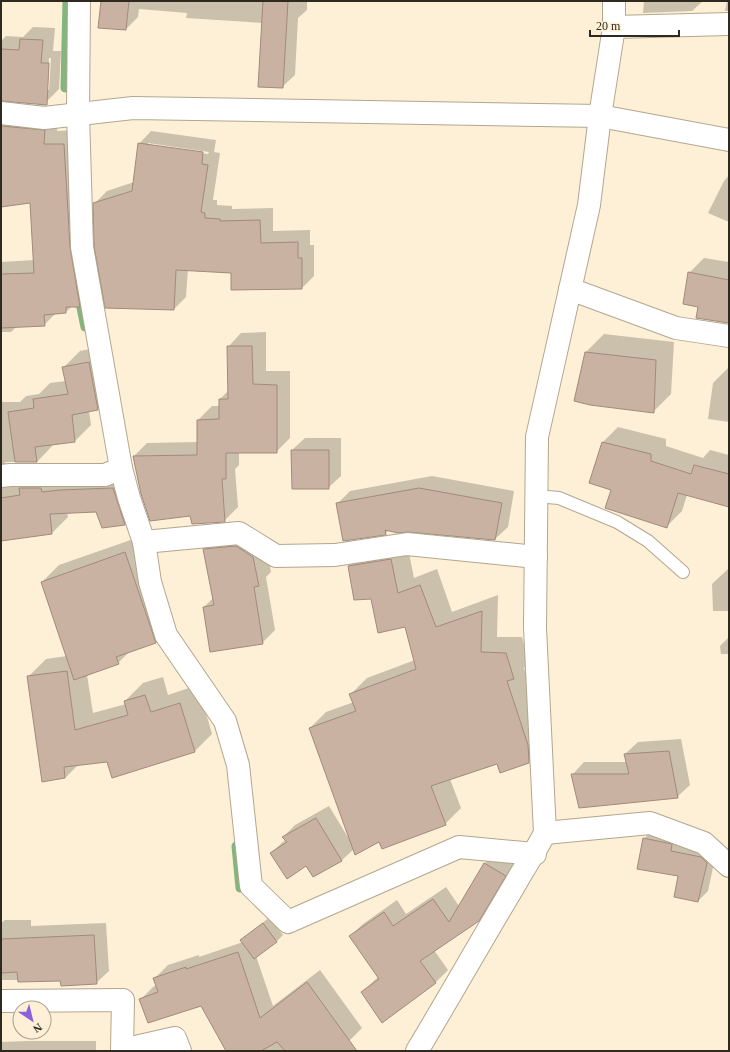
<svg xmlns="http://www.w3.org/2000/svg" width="730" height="1052" viewBox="0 0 730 1052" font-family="Georgia,serif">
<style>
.shadow{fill:#0003;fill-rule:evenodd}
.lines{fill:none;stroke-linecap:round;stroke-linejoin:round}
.stream{stroke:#83b57e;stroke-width:9}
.building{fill:#cab2a3;stroke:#a18a7c}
.lane-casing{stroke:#b3a68f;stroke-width:14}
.street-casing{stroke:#b3a68f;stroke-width:24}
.secondary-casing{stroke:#b3a68f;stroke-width:24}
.lane{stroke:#fff;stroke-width:12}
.street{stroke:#fff;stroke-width:22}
.secondary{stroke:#fff;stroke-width:22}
</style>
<rect width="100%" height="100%" fill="#fdf0d7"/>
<g class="shadow">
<polygon points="102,1 307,1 307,10 298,18 295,75 282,87 263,23 186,18 187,13 139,9 138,17 126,29"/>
<polygon points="644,1 703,1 692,11 643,13"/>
<polygon points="727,1 729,1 729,11 725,11"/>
<path d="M 33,27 L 55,28 L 53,51 L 61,51 L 59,89 L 46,102 L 1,99 L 1,41 L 6,36 L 23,37 ZM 49,58 L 51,58 L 49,90 L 47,90 Z"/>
<polygon points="1,116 58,117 57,131 77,130 93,293 80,306 72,306 66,312 56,313 44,325 17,326 11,332 1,332 1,262 34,260 31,202 1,206"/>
<path d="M 151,131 L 216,140 L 214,152 L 220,153 L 213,200 L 217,200 L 217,205 L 232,206 L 232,209 L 273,208 L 273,231 L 310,230 L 310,245 L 314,245 L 314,276 L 302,288 L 232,273 L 188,269 L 186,297 L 174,309 L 94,204 L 107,191 L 134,182 L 139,144 ZM 148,143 L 209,152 L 208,154 L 148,146 Z"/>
<polygon points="729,175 729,222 708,213 724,181"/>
<polygon points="704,258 729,262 729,322 699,306 689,273"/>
<polygon points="266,332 266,371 290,371 290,438 276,452 239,452 239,465 235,469 238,507 224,521 190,515 134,456 147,443 198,442 198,420 212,406 220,406 220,399 228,391 228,347 241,333"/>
<polygon points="604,334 674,342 671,394 653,412 586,352"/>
<polygon points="105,346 114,393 98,409 89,411 91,425 75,441 53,444 53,445 37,462 5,462 7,468 129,473 140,508 124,524 97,511 67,512 68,517 52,533 1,540 1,402 20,402 26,396 39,394 50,383 66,381 64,367 80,351"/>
<polygon points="728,368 729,422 708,419 713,383"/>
<polygon points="618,427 666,439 666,446 703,458 710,450 729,455 729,506 687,495 682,511 667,526 613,489 603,442"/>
<polygon points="305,438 341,438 341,476 328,488 292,450"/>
<polygon points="432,476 514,491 508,527 495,539 389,530 385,534 338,503 350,491"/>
<polygon points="142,536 172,625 156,642 130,651 118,663 87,675 93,713 126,704 125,701 143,683 163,677 168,695 198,685 212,734 194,752 78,765 65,778 28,677 46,659 67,656 42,582 59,565"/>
<polygon points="216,537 266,544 271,572 266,577 275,630 262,643 204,607 213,598 204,549"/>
<polygon points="407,543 414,578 437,569 452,612 498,595 497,637 522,637 529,662 524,668 544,728 545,746 529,762 498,763 450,779 461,808 445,824 380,840 354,849 342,860 313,876 306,865 271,853 286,839 283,837 295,825 329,806 349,839 350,839 310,728 326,712 354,702 351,694 367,678 415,660 405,626 372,598 349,566 365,550"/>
<polygon points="729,556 729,611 713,611 712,584 729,568"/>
<polygon points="729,637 729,654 721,654 720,646"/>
<polygon points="681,739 690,785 677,797 572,775 584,762 627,762 625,754 638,742"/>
<polygon points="653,829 716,853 708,891 698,901 680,875 644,839"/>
<polygon points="497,851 517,863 491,907 478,920 434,950 448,970 436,982 362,992 378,977 350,936 363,924 397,900 406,914 446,887 459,906 484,864"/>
<polygon points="270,917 283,935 277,941 256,956 273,1006 320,970 362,1028 349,1041 334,1051 227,1051 201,1005 140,1000 153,987 157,985 155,978 168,965 199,955 199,957 243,942 242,940 248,934"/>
<polygon points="5,920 31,920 31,926 106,923 109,971 96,983 61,980 1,980 1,923"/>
<polygon points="28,1041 96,1041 96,1051 1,1051 1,1042"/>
</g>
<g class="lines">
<g class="stream">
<polyline points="65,88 67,1"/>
<polyline points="74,257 75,279 85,327"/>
<polyline points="236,846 240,888"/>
</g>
</g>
<g class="building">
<polygon points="101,1 129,1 126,30 98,28"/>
<polygon points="263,1 288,1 283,88 258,87"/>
<polygon points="20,39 43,40 41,63 49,63 47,105 1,101 1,49 19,50"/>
<polygon points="1,126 45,130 44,144 64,144 70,247 80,307 66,307 66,313 44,315 45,326 1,328 1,274 34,273 30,203 1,207"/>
<polygon points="138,143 203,152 202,164 208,165 201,212 205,213 205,218 220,219 220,221 260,220 261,243 298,242 298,258 302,258 302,289 231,290 231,273 176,270 174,310 105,308 94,246 93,203 132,191"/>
<polygon points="688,272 729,280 729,323 696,318 698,307 683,304"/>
<polygon points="227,346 252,346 253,384 277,385 277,453 226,453 226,479 222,479 225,522 192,524 190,516 150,521 141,494 133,456 197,455 197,420 219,419 219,399 228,399"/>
<polygon points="585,352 656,360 654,413 590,405 574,401"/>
<polygon points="89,362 98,410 72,415 75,442 35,447 37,462 15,462 8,412 34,408 33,399 68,394 62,367"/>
<polygon points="602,442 651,454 651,461 691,474 694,465 729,474 729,507 678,493 667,528 605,508 611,490 589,483"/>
<polygon points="291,450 329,450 329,489 292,489"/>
<polygon points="19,488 41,488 42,492 60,490 113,488 125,525 102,528 96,512 50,514 52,534 1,541 1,498 20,495"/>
<polygon points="419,488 502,503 495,540 408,532 398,533 385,530 386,535 343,541 336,503"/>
<polygon points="236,546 253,557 259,586 254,587 263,644 210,652 203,607 214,605 203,549"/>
<polygon points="125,552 156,643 116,657 119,664 74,680 41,582"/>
<polygon points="391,559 398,593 420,585 436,627 482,611 481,652 506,653 514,679 507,681 528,745 529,763 500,773 497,764 431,786 446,825 382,849 379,842 355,855 309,728 356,711 349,694 416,669 405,627 378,633 371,599 354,600 348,566"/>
<polygon points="67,671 75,730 128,715 124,701 145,695 151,712 180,703 195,752 112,778 107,762 64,767 65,778 42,782 27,676"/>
<polygon points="669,751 678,798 579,808 571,774 629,774 624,754"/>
<polygon points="316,818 342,861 313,877 306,866 287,879 270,853 287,842 282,837"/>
<polygon points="643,838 672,844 671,851 701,857 707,863 698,902 674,897 678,876 637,869"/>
<polygon points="484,863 506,876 479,921 420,961 436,983 382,1023 361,992 379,979 349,936 384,912 393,926 433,899 449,922"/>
<polygon points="263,923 277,942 254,959 240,940"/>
<polygon points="94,935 97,984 61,986 60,981 18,982 17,972 1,973 1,939"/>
<polygon points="238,952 260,1018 307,982 357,1051 285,1051 277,1042 261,1051 226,1051 201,1006 148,1023 139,999 158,992 153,978 186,967 186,969"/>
</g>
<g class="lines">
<defs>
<polyline id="lane" points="536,496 559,498 617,522 648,541 683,572"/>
<g id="street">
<polyline points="614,27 729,24"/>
<polyline points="570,289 676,328 729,336"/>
<polyline points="121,468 129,498 144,542 150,582 166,635 225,721 238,765 251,886 288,922 459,847 535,854"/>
<polyline points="1,476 10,475 105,475 121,468 82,247 78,114 79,1"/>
<polyline points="144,542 239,533 276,556 335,555 407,544 536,557"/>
<polyline points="545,833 650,823 704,843 729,866"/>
<polyline points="1,1001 123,1000 122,1050 175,1038 180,1051"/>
<path d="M 417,1051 C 450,996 481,941 514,886 C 524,868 535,852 545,833 L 535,628 L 537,437 L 589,205 L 600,116 L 614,27 L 614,1"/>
</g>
<polyline id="secondary" points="1,113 44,118 133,108 600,116 729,140"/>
</defs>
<use href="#lane" class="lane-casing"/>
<use href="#street" class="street-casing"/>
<use href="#secondary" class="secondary-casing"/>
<use href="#lane" class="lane"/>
<use href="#street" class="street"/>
<use href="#secondary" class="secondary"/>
</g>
<rect width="730" height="1052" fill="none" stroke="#2e2a20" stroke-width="4"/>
<g transform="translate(32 1020) rotate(145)"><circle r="19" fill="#fdf0d7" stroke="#aaa18e"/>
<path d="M0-3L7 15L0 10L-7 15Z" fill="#8d61dc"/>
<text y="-6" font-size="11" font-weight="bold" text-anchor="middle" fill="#2e2a20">N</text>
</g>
<path d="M590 30v6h89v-6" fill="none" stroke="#2e2a20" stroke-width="2"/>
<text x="596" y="30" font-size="12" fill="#2e2a20" stroke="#fdf0d7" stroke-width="3" paint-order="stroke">20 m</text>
</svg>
